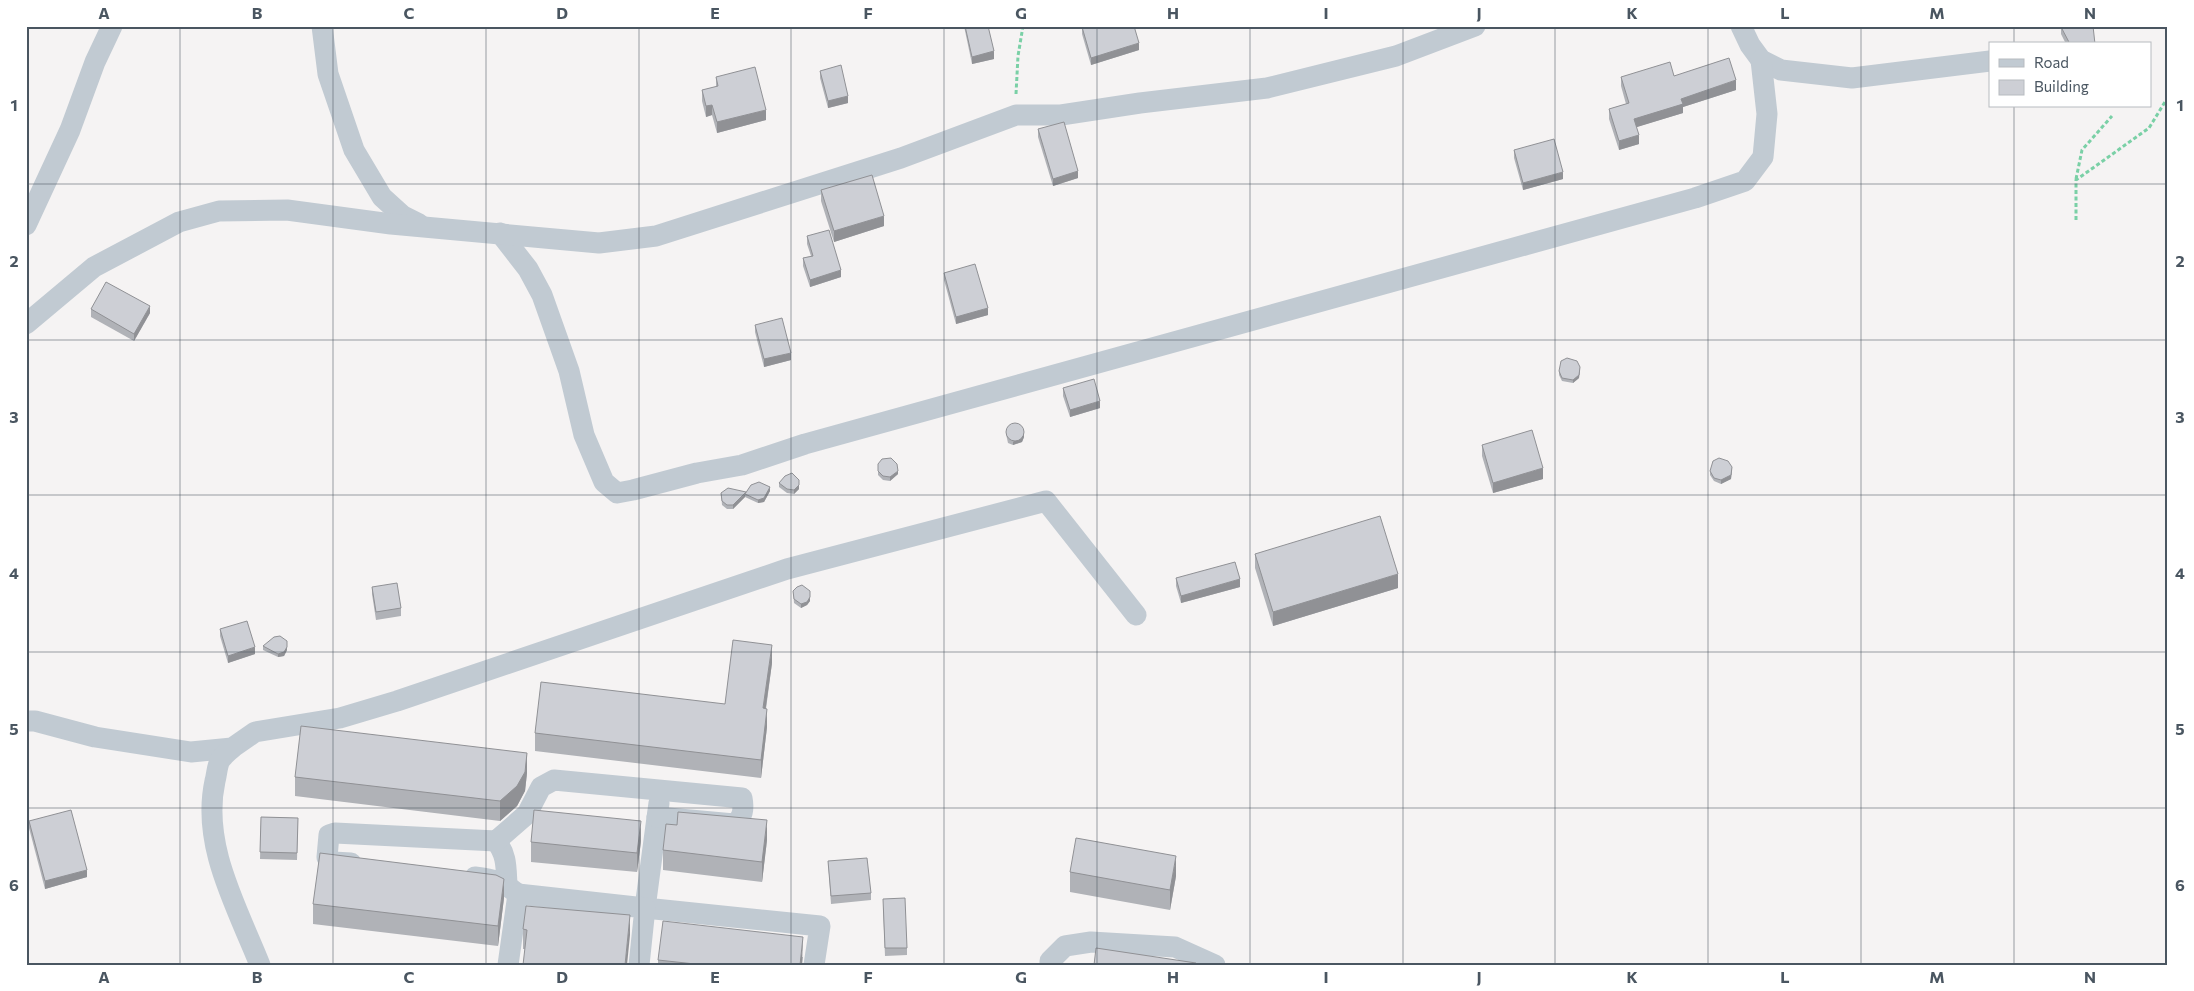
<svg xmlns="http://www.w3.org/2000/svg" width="2194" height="991" viewBox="0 0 2194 991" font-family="Commissioner,sans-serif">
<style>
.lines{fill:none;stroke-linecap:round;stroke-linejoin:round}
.path{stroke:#7ad0a6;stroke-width:3;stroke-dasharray:4 2.5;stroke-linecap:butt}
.street{stroke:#c1cad2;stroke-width:21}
.wall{fill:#b0b2b7}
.shaded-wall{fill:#909195}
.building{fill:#cdcfd5;stroke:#909195}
.grid{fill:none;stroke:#4a5661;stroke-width:1;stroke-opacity:0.55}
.neatline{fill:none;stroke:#4a5661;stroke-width:2}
.grid-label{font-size:16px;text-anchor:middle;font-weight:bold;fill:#4a5661}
</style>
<rect width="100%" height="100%" fill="#f5f3f3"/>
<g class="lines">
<g class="path">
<polyline points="1016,94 1018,56 1023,26"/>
<polyline points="2076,179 2082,150 2112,116"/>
<polyline points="2076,220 2076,180 2149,128 2168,97"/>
</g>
<g class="street">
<polyline points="322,26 328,74 354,150 382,197 403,216 419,224"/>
<polyline points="1741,26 1750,45 1761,60 1781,70 1852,78 1990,61"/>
<polyline points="26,225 70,130 95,62 112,26"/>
<polyline points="500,233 528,269 542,295 569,371 584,435 604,482 617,493 633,490 697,473 742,465 805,444 1695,198 1745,181 1763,157 1767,114 1761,60"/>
<polyline points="26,324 94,267 179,222 219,211 287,210 391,224 599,243 656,236 901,158 1016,115 1061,115 1140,103 1267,88 1396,56 1475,26"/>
<polyline points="26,721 35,721 95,737 191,752 232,748 255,732 340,718 397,701 787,569 1046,501 1136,615"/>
<path d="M 232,748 C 229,751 224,755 221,759 C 217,764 217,774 215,781 C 201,845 237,907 260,965"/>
<polyline points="659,803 645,908 820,926 814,965"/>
<path d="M 496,841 C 507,855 506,867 507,885"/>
<path d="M 351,863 L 333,862 L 327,857 L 329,835 L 335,833 L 496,841 L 527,814 L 541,787 L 554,780 L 742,798 C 744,808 743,819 734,824 L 657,817"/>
<path d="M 475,877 C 493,879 505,883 518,894"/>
<polyline points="508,965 518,894 645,908 639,965"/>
<polyline points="1050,965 1050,961 1065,946 1091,942 1175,947 1215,965"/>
</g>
</g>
<g class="wall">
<polygon points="964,26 988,26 994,59 972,64"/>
<polygon points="1082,27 1139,50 1091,65 1082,34"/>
<polygon points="2061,27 2095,44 2066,44 2061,34"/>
<polygon points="820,71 848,103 828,108 820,78"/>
<polygon points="1674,76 1736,90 1683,107 1683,113 1636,127 1639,144 1619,150 1609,119 1609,109 1626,104 1621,86 1621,77"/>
<polygon points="716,77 766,120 717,133 712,115 706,117 702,101 702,90 716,87"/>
<polygon points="1038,129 1078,178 1053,186 1038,137"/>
<polygon points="1514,150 1563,179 1523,190 1514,158"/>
<polygon points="821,190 884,226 834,242 821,201"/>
<polygon points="807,236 841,277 810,287 803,266 803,258 811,256 807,244"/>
<polygon points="944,273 988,315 956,324 944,280"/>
<polygon points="91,309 150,313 134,341 91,317"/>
<polygon points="755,325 791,360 764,367 755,332"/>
<polygon points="1559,371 1580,371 1579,378 1573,383 1562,381 1559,375"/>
<polygon points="1063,388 1100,408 1070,417 1063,396"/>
<polygon points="1006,431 1024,437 1022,442 1013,445 1008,443 1006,434"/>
<polygon points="1482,445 1543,479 1493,493 1482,456"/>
<polygon points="878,464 898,474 890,481 883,480 878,475"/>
<polygon points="1710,471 1732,471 1731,479 1721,484 1714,481 1710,475"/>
<polygon points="779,483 799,489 794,494 787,493 779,487"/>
<polygon points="770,491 764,502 758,503 745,497 733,509 727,509 722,505 721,493"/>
<polygon points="1255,554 1398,588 1273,626 1255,568"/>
<polygon points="1176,578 1240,587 1181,603 1176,586"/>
<polygon points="372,587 401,608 401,616 376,620 372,594"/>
<polygon points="793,591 810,601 807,605 801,608 794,603"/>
<polygon points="220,629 255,654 228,663 220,636"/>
<polygon points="263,646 287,650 284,656 278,657 263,650"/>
<polygon points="772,663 766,709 767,727 761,778 535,751 535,733 725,704"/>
<polygon points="527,773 525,791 517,806 500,821 295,796 295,777"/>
<polygon points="261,817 298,818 297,860 260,859"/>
<polygon points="29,821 87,877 45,889 29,828"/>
<polygon points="677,825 767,840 762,882 663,870 663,850"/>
<polygon points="641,841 637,872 531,862 531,842"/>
<polygon points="828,861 871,893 871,900 831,904"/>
<polygon points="1070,872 1176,876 1170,910 1070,892"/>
<polygon points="504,898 498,946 313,924 313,904"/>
<polygon points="883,907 907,948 907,955 885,956"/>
<polygon points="523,929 630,935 525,949 523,949"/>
<polygon points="803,957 802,965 658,965 658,960"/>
</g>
<g class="shaded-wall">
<polygon points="1139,43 1139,50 1091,65 1091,58"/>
<polygon points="994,51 994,59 972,64 972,57"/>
<polygon points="1736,80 1736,90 1683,107 1683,113 1634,128 1634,119 1681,99"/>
<polygon points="848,96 848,103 828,108 828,101"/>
<polygon points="712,105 712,115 706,117 706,106"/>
<polygon points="766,110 766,120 717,133 717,122"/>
<polygon points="1639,135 1639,144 1619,150 1619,141"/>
<polygon points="1078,171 1078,178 1053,186 1053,179"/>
<polygon points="1563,172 1563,179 1523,190 1523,183"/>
<polygon points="884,216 884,226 834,242 834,231"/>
<polygon points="841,270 841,277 810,287 810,280"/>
<polygon points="150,306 150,313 134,341 134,334"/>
<polygon points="988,308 988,315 956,324 956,317"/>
<polygon points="791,353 791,360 764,367 764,359"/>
<polygon points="1580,367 1579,378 1573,383 1573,380"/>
<polygon points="1100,401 1100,408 1070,417 1070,410"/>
<polygon points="1024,433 1024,437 1022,442 1013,445 1013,442"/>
<polygon points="1732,467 1731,479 1721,484 1721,480"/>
<polygon points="1543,468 1543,479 1493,493 1493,483"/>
<polygon points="898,471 898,474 890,481 890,477"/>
<polygon points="799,484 799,489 794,494 794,490"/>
<polygon points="770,487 770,491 764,502 758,503 758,500"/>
<polygon points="745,494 745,497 733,509 733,505"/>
<polygon points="1398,574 1398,588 1273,626 1273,612"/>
<polygon points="1240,579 1240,587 1181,603 1181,596"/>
<polygon points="810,597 810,601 807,605 801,608 801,604"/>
<polygon points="772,645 772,663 763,727 763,708"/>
<polygon points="255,647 255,654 228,663 228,656"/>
<polygon points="287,647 287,650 284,656 278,657 278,654"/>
<polygon points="767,709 767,727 761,778 761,760"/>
<polygon points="527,753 527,773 525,791 517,806 500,821 500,801"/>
<polygon points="767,820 767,840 762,882 762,862"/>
<polygon points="641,821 641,841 637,872 637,853"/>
<polygon points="1176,856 1176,876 1170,910 1170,890"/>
<polygon points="29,864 29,871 26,872 26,865"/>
<polygon points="87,870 87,877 45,889 45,881"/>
<polygon points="504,879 504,898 498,946 498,926"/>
<polygon points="630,915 630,935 627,965 625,965"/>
<polygon points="803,937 802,965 800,965"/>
</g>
<g class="building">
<polygon points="965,26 988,26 994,51 972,57"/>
<polygon points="1085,26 1134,26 1139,43 1091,58 1082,27"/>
<polygon points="2064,26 2093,26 2095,44 2070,44 2061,27"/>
<polygon points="1729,58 1736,80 1681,99 1683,104 1634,119 1639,135 1619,141 1609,109 1629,103 1621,77 1670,62 1674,76"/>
<polygon points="841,65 848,96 828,101 820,71"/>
<polygon points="755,67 766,110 717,122 712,105 706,106 702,90 718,86 716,77"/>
<polygon points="1064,122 1078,171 1053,179 1038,129"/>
<polygon points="1554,139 1563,172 1523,183 1514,150"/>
<polygon points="872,175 884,216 834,231 821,190"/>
<polygon points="829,230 841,270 810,280 803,258 813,256 807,236"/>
<polygon points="975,264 988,308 956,317 944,273"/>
<polygon points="106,282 150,306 134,334 91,309"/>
<polygon points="782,318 791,353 764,359 755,325"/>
<polygon points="1567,358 1577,361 1580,367 1579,375 1573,380 1562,378 1559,371 1561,361"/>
<polygon points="1094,379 1100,401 1070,410 1063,388"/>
<circle cx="1015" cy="432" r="9"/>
<polygon points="1532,430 1543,468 1493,483 1482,445"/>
<polygon points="891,458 897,464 898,471 890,477 883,476 878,471 878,464 882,459"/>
<polygon points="1719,458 1728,461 1732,467 1731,475 1721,480 1714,478 1710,471 1713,461"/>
<polygon points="792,473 799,480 799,485 794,490 787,489 779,483 785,476"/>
<polygon points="759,482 770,487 764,498 758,500 745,494 751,485"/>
<polygon points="728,488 746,492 733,505 727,505 722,501 721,493"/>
<polygon points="1380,516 1398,574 1273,612 1255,554"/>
<polygon points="1235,562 1240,579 1181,596 1176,578"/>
<polygon points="397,583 401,608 376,612 372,587"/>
<polygon points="802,585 810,591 810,597 807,602 801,604 794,599 793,591 797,587"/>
<polygon points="247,621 255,647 228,656 220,629"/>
<polygon points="280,636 287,641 287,647 284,652 278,654 263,646 274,637"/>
<polygon points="733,640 772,645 763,708 767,709 761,760 535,733 541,682 725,704"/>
<polygon points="301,726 527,753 525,772 517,786 500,801 295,777"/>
<polygon points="71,810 87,870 45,881 29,821"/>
<polygon points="534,810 641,821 637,853 531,842"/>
<polygon points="678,812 767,820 762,862 663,850 666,824 677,825"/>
<polygon points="261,817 298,818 297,853 260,852"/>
<polygon points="1076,838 1176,856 1170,890 1070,872"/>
<polygon points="320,853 496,875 504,879 498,926 313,904"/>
<polygon points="867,858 871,893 831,896 828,861"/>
<polygon points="905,898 907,948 885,948 883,899"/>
<polygon points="526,906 630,915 625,965 523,965 527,930 523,929"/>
<polygon points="663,921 803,937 800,965 704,965 658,960"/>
<polygon points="1096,948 1196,963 1196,965 1094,965"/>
</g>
<path class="grid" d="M 180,26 L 180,965M 333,26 L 333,965M 486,26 L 486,965M 639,26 L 639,965M 791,26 L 791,965M 944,26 L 944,965M 1097,26 L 1097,965M 1250,26 L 1250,965M 1403,26 L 1403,965M 1555,26 L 1555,965M 1708,26 L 1708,965M 1861,26 L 1861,965M 2014,26 L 2014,44M 2014,106 L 2014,965M 26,184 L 2168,184M 26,340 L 2168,340M 26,495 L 2168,495M 26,652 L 2168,652M 26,808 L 2168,808"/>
<rect width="2194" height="991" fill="none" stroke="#ffffff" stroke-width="55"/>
<rect x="1989" y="42" width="162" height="65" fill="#ffffff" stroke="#b7bbc0"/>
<rect x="1999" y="59" width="25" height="8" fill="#c1cad2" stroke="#b7bbc0"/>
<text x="2034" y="68" font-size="15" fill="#4a5661">Road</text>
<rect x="1999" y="80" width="25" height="15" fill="#cdcfd5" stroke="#b7bbc0"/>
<text x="2034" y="92" font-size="15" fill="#4a5661">Building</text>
<rect x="28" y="28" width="2138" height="936" class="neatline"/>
<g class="grid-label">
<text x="104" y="19">A</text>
<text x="257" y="19">B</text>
<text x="409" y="19">C</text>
<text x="562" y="19">D</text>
<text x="715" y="19">E</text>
<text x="868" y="19">F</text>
<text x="1021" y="19">G</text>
<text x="1173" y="19">H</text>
<text x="1326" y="19">I</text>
<text x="1479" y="19">J</text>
<text x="1632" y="19">K</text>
<text x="1785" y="19">L</text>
<text x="1937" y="19">M</text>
<text x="2090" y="19">N</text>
<text x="14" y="111">1</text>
<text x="2180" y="111">1</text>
<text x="14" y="267">2</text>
<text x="2180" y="267">2</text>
<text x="14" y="423">3</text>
<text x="2180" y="423">3</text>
<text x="14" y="579">4</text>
<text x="2180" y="579">4</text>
<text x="14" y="735">5</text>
<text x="2180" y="735">5</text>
<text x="14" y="891">6</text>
<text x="2180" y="891">6</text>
<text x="104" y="983">A</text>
<text x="257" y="983">B</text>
<text x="409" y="983">C</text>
<text x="562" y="983">D</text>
<text x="715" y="983">E</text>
<text x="868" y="983">F</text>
<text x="1021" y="983">G</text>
<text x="1173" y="983">H</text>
<text x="1326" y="983">I</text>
<text x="1479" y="983">J</text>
<text x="1632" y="983">K</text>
<text x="1785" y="983">L</text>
<text x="1937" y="983">M</text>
<text x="2090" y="983">N</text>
</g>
</svg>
